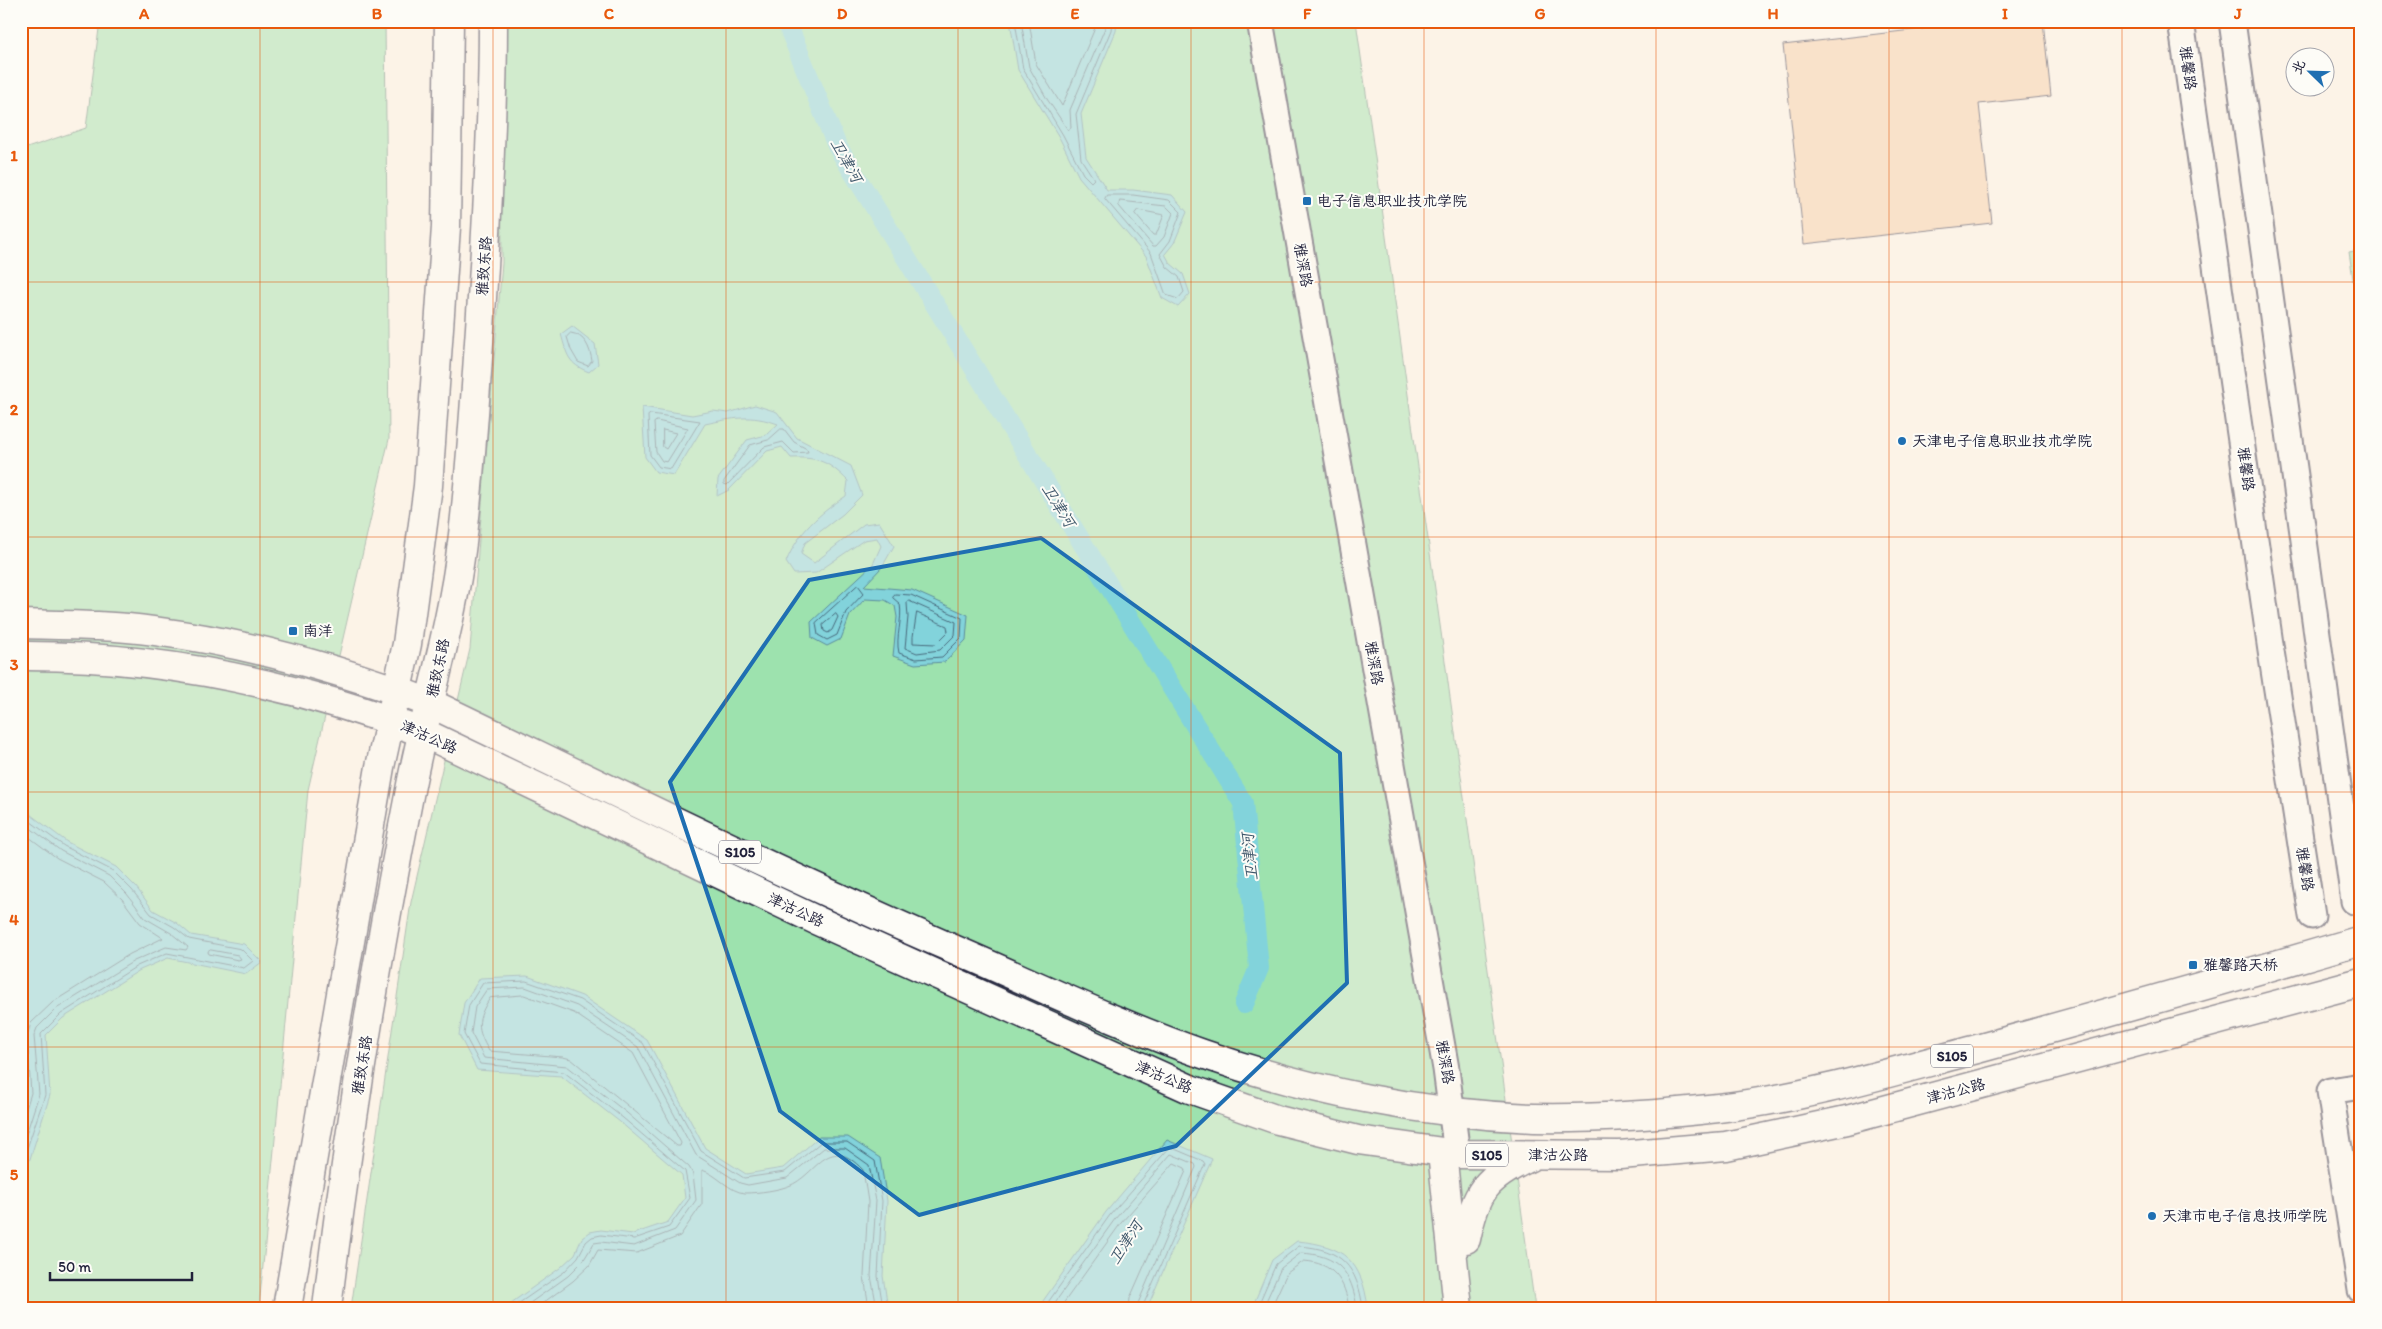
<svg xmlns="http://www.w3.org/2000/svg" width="2382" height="1329" viewBox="0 0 2382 1329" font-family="Itim,'LXGW WenKai TC',sans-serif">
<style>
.green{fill:#9de2ae;stroke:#608274}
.water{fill:#82d3db;stroke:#5c8c9b}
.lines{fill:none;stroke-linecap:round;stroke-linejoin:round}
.shore{stroke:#48697b;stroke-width:1}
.canal{stroke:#82d3db;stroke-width:20}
.building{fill:#f7cea6;stroke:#22223b}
.minor-casing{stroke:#22223b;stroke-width:29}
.major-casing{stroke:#22223b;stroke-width:31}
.minor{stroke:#fdfcf7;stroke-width:25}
.major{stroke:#fdfcf7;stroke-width:28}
.marked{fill:none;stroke:#1f6fb2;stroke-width:4;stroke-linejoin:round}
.grid{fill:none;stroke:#e8590c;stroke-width:1;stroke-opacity:0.55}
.poi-dot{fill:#1f6fb2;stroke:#fdfcf7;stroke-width:2}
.labels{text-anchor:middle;stroke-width:4;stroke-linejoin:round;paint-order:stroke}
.shield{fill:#fdfcf7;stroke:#646373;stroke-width:1}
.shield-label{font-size:14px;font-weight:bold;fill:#22223b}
.street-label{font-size:15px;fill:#22223b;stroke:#fdfcf7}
.poi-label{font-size:15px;fill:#22223b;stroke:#fdfcf7;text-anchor:start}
.water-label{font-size:16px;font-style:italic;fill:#3f576b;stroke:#fdfcf7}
.neatline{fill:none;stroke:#e8590c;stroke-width:2}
.grid-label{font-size:16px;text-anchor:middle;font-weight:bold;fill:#e8590c}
</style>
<rect width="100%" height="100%" fill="#fcf3e7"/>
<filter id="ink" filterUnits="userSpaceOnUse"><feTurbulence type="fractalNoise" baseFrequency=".02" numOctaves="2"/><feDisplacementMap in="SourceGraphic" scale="10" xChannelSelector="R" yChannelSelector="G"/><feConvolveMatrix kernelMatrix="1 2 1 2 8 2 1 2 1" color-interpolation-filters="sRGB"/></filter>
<g filter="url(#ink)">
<g class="green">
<polygon points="100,21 385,21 389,439 308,790 259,1308 21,1308 21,150 86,128"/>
<polygon points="500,21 1356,21 1535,1308 351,1308 411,902 470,649 502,263"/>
<polygon points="2361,250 2361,333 2349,252"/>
</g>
<g class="water">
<polygon points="1010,21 1117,21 1116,31 1081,114 1086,157 1107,190 1133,190 1172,195 1187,212 1174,243 1165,254 1170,263 1183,274 1190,294 1178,307 1162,298 1146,256 1079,177 1059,137 1018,70"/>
<path d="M 572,326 L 595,344 L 598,364 L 589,372 C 568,364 567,355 561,334 Z"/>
<path d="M 755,405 L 777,412 L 797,438 L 851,466 L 862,495 L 843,514 L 805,543 L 801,554 L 814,563 L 864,524 L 879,522 L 894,546 L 882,567 L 864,586 L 912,590 L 968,615 L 966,640 L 945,662 L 915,664 L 893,656 L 897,617 L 895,606 L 885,600 L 865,599 L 850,615 L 841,639 L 827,646 L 812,638 L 811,622 L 873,564 L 881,546 L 877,538 L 864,540 L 816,573 L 794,574 L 786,562 C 799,531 819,514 846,496 L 848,481 C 829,462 819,457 791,458 L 782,447 L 767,451 L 729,490 L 717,496 L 718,479 L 747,440 L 766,435 L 778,424 C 750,414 734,418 705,424 L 674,475 L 656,472 L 645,457 L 642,407 L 692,415 L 713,411 L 728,413 Z"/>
<polygon points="21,794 31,815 67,842 116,867 136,887 153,910 177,923 191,935 244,944 262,962 246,974 168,958 140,970 63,1018 46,1035 50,1095 30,1159 21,1178"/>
<polygon points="527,976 582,996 647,1040 705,1148 746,1174 783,1168 819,1137 848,1137 880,1158 887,1201 883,1276 888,1308 504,1308 560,1268 575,1254 582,1238 590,1232 601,1230 633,1234 668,1222 685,1198 682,1175 620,1122 561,1076 477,1070 459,1035 464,1003 480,978"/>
<polygon points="1167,1140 1212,1159 1147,1308 1038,1308 1106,1212"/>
<path d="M 1297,1241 C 1344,1245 1362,1261 1368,1308 L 1252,1308 L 1272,1260 Z"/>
</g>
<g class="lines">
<g class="shore">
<polyline points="1015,21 1023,69 1063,135 1083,174 1091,182 1094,179 1081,159 1076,114 1111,30 1112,21"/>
<polyline points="1021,21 1029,67 1047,99 1068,130 1071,128 1070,110 1105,28 1106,21"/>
<polyline points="1029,21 1036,64 1062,106 1098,21"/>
<polygon points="1107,195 1133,195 1169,200 1181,212 1170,241 1160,254 1167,267 1179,277 1184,292 1178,299 1166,295 1151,253 1105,199"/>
<polygon points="1120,201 1166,206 1173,213 1164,237 1156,246 1153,246 1119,206"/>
<polygon points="1138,210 1164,215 1156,235 1153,235 1135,214"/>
<path d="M 571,333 C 585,335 590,348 592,361 L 588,366 L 578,362 L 571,350 L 567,337 Z"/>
<polygon points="651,414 700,421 671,469 659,467 650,455 648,416"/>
<polygon points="657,421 688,428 667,462 662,461 656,452 654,423"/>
<polygon points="781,429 784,429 794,442 807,449 808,452 794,453 783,442 764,447 727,485 724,484 724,481 750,445 768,440"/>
<polygon points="663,430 676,433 666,449 663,447"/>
<polygon points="858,585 864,593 846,612 837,635 827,640 818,635 816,623"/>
<path d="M 895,594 L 911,595 L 962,618 L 961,638 L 942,657 L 916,659 L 899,653 C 895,637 903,620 900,604 L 893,598 Z"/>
<polygon points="909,601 956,622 955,635 940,650 917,653 905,648 908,617 907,603"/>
<polygon points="917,613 947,626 948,632 936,644 913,643 913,637"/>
<polygon points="836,614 838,617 832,630 828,633 824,631 823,625"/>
<polyline points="21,806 27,819 64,846 113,871 132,890 151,914 174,927 189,939 241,949 253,961 244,968 167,953 137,966 61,1014 41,1034 45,1095 21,1166"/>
<polyline points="21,821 61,851 109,876 127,894 145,918 171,933 188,947 186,950 166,947 134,961 56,1009 37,1028 34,1036 39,1094 21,1150"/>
<polyline points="21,831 57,858 104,882 122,899 140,923 163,938 130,954 53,1002 31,1023 27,1036 31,1093 21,1125"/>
<polygon points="211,950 238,955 241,959 238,960 209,954 208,952"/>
<path d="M 524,995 L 574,1013 L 633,1053 L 681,1143 L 680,1146 L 677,1146 L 571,1059 L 563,1057 L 489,1051 C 476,1029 476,1020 490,998 Z"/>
<polyline points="512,1308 564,1272 578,1257 586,1242 592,1237 601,1235 634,1239 669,1227 690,1198 685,1171 623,1118 564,1072 480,1064 464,1034 469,1005 483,983 526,981 580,1000 643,1043 701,1151 744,1178 785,1172 821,1142 847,1142 875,1161 882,1201 878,1276 883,1308"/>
<polyline points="523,1308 568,1276 583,1261 594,1243 601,1242 634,1246 675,1230 696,1200 693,1174 689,1167 627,1113 567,1066 484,1058 471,1033 475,1007 487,989 525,987 577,1006 638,1047 696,1155 740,1183 748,1185 787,1178 824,1148 845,1148 869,1165 876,1201 871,1276 877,1308"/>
<path d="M 536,1308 L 573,1281 L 589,1266 L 598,1250 L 637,1253 L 680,1236 L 702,1204 L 702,1170 C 717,1174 729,1192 745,1193 C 758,1193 780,1190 791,1185 C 819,1172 828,1133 863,1170 L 868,1202 L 864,1276 L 869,1308"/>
<polyline points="1044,1308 1110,1215 1170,1147 1203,1161 1205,1164 1142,1308"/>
<polyline points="1051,1308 1115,1219 1171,1154 1195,1164 1196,1167 1136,1308"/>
<polyline points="1060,1308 1121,1223 1174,1163 1185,1168 1186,1171 1130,1298 1129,1308"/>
<path d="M 1257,1308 L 1276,1264 L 1299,1246 C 1342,1249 1357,1266 1363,1308"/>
<path d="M 1263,1308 L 1281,1268 L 1301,1253 C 1338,1255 1352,1272 1357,1308"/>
<path d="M 1271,1308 L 1287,1273 L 1304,1261 C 1333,1263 1345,1280 1349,1308"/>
</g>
<polyline class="canal" points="786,21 837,146 1243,803 1259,968 1244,1004"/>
</g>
<polygon class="building" points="1929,21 2043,21 2051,96 1979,104 1992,223 1804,244 1783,45 1929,28"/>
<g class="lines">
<defs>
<g id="minor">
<polyline points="1260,21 1446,1069 1457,1154"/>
<polyline points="2181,21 2271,651 2312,916"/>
<polyline points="2232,21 2354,901"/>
<polyline points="2361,1086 2330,1091 2361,1290"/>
</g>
<g id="major">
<path d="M 21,624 C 65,625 111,625 154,631 C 249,643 342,670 430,703 C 605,787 780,874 958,951 C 1039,986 1120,1025 1203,1054 C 1308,1091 1423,1114 1534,1118 C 1595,1119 1657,1115 1718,1108 C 1806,1098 1891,1072 1977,1049 C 2105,1014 2233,978 2361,940"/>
<path d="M 21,656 C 158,655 295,684 424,733 L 818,921 L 1190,1089 L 1278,1120 L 1358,1140 L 1457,1154 L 1620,1155 L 1726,1146 L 1847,1120 L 2361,982"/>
<polyline points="1442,1152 1458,1308"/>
<path d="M 1466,1239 C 1476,1191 1485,1178 1530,1157"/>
<polyline points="287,1308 380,767 407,644 428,486 446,227 449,21"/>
<path d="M 327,1308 C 348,1133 377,958 411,785 C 427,704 452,625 462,543 C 471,471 475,399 480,328 C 487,226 493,124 493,21"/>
</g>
</defs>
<use href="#minor" class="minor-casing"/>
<use href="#major" class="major-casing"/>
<use href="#minor" class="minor"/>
<use href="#major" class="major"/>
</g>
</g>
<path d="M0 0H2382V1329H0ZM 1041,538 L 1340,753 L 1347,983 L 1176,1146 L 919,1215 L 780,1111 L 670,782 L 809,580 Z" fill="#fcf3e7" fill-opacity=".55" fill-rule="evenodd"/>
<path class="marked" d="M 1041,538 L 1340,753 L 1347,983 L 1176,1146 L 919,1215 L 780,1111 L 670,782 L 809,580 Z"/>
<path class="grid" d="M 260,21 L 260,1308M 493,21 L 493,1308M 726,21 L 726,1308M 958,21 L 958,1308M 1191,21 L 1191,1308M 1424,21 L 1424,1308M 1656,21 L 1656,1308M 1889,21 L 1889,1308M 2122,21 L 2122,1308M 21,282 L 2361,282M 21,537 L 2361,537M 21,792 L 2361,792M 21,1047 L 2361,1047"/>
<g class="poi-dot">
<rect x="1302" y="196" width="10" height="10" rx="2.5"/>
<circle cx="1902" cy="441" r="5"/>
<rect x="288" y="626" width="10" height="10" rx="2.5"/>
<rect x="2188" y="960" width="10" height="10" rx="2.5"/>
<circle cx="2152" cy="1216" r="5"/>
</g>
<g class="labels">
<g class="shield">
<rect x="719" y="840.5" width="42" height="23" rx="4"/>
<rect x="1931" y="1044.5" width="42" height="23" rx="4"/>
<rect x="1466" y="1143.5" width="42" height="23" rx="4"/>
</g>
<g class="shield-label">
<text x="740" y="857">S105</text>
<text x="1952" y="1061">S105</text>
<text x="1487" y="1160">S105</text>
</g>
<g class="street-label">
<text transform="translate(2188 68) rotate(82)" y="5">雅馨路</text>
<text transform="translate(1303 265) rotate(80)" y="5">雅深路</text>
<text transform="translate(484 266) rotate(-86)" y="5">雅致东路</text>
<text transform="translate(2246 469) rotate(82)" y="5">雅馨路</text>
<text transform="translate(1374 663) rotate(80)" y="5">雅深路</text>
<text transform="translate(438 668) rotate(-78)" y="5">雅致东路</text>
<text transform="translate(429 737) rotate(24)" y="5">津沽公路</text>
<text transform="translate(2305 869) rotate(81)" y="5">雅馨路</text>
<text transform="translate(796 910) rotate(25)" y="5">津沽公路</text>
<text transform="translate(1445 1062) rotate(80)" y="5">雅深路</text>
<text transform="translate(362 1065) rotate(-81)" y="5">雅致东路</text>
<text transform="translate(1164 1077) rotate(23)" y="5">津沽公路</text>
<text transform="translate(1956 1091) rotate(-15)" y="5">津沽公路</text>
<text x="1558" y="1160">津沽公路</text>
</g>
<g class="poi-label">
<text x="1317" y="206">电子信息职业技术学院</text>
<text x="1912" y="446">天津电子信息职业技术学院</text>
<text x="303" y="636">南洋</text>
<text x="2203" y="970">雅馨路天桥</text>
<text x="2162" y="1221">天津市电子信息技师学院</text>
</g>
<g class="water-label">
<text transform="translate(847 160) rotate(61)" y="6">卫津河</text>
<text transform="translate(1059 505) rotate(58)" y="6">卫津河</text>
<text transform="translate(1249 857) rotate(-96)" y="6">卫津河</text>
<text transform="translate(1125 1242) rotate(-57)" y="6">卫津河</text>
</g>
</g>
<rect width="2382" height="1329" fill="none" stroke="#fdfcf7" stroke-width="55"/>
<g transform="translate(2310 72) rotate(293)"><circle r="24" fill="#fdfcf7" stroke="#a5a5ac"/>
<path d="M0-4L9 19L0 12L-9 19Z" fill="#1f6fb2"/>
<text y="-8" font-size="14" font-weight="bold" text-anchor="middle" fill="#22223b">北</text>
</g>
<path d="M50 1272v8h142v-8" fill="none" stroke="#22223b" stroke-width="2.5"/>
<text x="58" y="1272" font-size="15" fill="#22223b" stroke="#fdfcf7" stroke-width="4" paint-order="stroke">50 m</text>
<rect x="28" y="28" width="2326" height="1274" class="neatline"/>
<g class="grid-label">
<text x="144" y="19">A</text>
<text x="377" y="19">B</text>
<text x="609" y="19">C</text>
<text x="842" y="19">D</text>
<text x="1075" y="19">E</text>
<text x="1307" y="19">F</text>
<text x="1540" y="19">G</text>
<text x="1773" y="19">H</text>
<text x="2005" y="19">I</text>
<text x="2238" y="19">J</text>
<text x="14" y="161">1</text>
<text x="14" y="415">2</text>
<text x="14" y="670">3</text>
<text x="14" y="925">4</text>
<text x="14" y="1180">5</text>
</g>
</svg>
